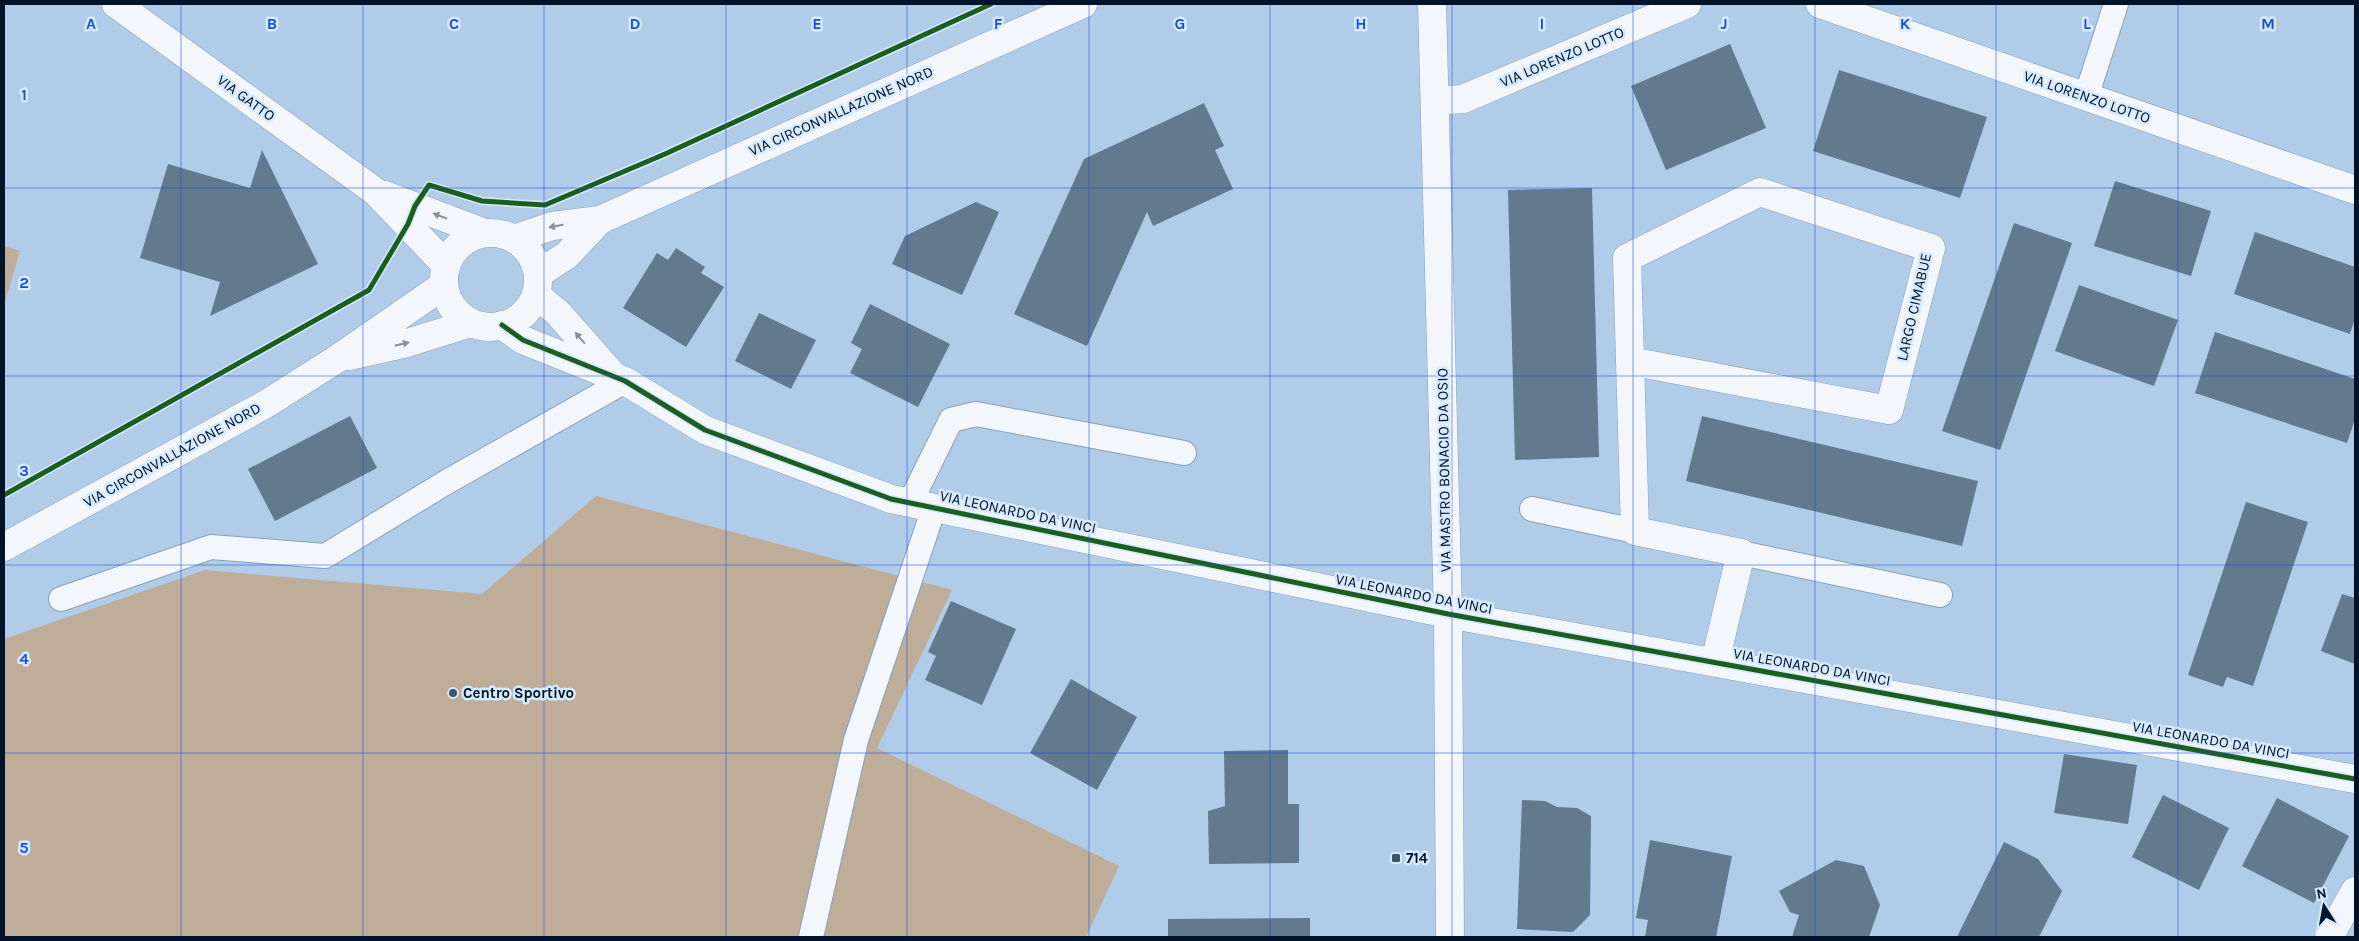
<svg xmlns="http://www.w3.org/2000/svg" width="2359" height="941" viewBox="0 0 2359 941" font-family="Karla,sans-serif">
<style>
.green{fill:#bead98}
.building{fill:#63798d}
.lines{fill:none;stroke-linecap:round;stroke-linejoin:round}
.service-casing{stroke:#89a1b9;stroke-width:26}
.minor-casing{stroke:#89a1b9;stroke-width:29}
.service{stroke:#f3f7fc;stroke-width:24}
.minor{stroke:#f3f7fc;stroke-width:28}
.cycleway-casing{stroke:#d7eafd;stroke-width:8}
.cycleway{stroke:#1b5e20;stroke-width:5}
.oneway{fill:#86909d}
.grid{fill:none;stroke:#1d4ed8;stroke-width:1;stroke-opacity:0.55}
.poi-dot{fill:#3e546c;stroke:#d7eafd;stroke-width:2}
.labels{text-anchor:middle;stroke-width:5;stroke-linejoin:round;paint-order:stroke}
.street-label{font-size:15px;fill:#001329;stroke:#d7eafd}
.poi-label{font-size:15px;font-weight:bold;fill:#001329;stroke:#d7eafd;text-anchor:start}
.grid-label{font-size:16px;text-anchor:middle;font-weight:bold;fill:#1d4ed8;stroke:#d7eafd;stroke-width:5;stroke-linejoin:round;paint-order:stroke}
</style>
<rect width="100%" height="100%" fill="#b1cce8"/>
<g class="green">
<polygon points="4,246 20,251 4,305"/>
<polygon points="596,496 952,590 877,748 1119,866 1086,937 4,937 4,639 205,570 482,594"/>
</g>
<g class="building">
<polygon points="1730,44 1766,128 1666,170 1631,86"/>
<polygon points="1839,70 1987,117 1960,198 1813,151"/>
<polygon points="1204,103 1224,146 1215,150 1233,189 1153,226 1147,212 1087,346 1014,314 1084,159"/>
<polygon points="262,150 318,264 210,316 220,282 140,258 168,164 250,188"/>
<polygon points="2115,181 2211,211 2191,276 2094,246"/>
<polygon points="1592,188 1599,457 1515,460 1508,190"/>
<polygon points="976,202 999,212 962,295 892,264 905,236"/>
<polygon points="2014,223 2072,243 2000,450 1942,431"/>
<polygon points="2255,232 2355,267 2355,318 2350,334 2234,294"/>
<polygon points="676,248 705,267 701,273 724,287 686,347 623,308 657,253 668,260"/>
<polygon points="2079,285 2178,320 2154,386 2055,351"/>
<polygon points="870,304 950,344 918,407 850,373 862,349 851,343"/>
<polygon points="759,313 816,340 791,389 735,361"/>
<polygon points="2215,332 2355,379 2355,419 2347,443 2195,393"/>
<polygon points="350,416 377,468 275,521 248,469"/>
<polygon points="1702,416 1978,481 1962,546 1686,481"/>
<polygon points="2246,502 2308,522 2253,686 2227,677 2223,687 2188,675"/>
<polygon points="2342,594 2355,598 2355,664 2321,651"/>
<polygon points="951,601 1016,629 982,705 925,680 936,656 928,652"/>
<polygon points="1071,679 1137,717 1097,790 1030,753"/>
<polygon points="1288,750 1288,804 1299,804 1299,863 1209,864 1208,811 1225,806 1224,751"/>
<polygon points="2064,754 2137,765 2128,824 2054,813"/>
<polygon points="2163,795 2229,828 2199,890 2132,857"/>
<polygon points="2277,798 2349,836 2314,903 2242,866"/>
<polygon points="1522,800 1545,801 1557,807 1577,808 1591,816 1590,915 1573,932 1517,929"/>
<polygon points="1650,840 1732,856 1716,937 1645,937 1648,920 1636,918"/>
<polygon points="2004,842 2038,859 2062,891 2039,937 1957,937"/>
<polygon points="1836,860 1864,866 1880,905 1869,937 1792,937 1799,915 1790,912 1779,891"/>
<polygon points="1310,918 1310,937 1168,937 1168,919"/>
</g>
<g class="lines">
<defs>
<g id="service">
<polyline points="2086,97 2116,4"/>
<polyline points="910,503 951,420 976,414 1184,453"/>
<polyline points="1532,509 1635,531"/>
<polyline points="1741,553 1940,595"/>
<polyline points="61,599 211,547 325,556 445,483 625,381"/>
<polyline points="811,937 856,740 934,508"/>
</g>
<g id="minor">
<polyline points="116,4 376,192 446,265"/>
<polyline points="1432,4 1448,614 1450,937"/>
<polyline points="1820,4 2355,190"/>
<polyline points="1435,101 1463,99 1687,4"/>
<polyline points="385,195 485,233"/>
<circle cx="491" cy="280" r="47"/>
<polyline points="514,239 552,226 600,220 1083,4"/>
<polyline points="538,274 567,255 600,220"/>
<polyline points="536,295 558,313 610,372"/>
<polyline points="502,325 523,340 625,381 705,430 891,499 1448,614 2355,779"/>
<polyline points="349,356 407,343 471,323"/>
<polyline points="1630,361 1889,410 1931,248 1760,192 1627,258 1635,531 1741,553 1715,662"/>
<polyline points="4,547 266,404 337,359 444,285"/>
<polyline points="2329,937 2355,891"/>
</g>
</defs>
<use href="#service" class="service-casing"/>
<use href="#minor" class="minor-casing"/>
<use href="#service" class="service"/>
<use href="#minor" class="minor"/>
<defs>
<g id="cycleway">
<polyline points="502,325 523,340 625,381 705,430 891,499 1448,614 2355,779"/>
<polyline points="4,495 369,290 408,224 415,206 429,185 482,201 545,205 665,154 991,4"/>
</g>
</defs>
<use href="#cycleway" class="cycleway-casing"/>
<use href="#cycleway" class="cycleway"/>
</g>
<defs><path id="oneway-solid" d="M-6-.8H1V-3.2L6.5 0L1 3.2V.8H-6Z" transform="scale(1.25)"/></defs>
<g class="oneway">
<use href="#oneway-solid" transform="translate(440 216) rotate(-159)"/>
<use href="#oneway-solid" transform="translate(556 226) rotate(170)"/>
<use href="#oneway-solid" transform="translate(580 338) rotate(-131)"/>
<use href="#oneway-solid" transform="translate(402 344) rotate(-13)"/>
</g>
<path class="grid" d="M 181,4 L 181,937M 363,4 L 363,937M 544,4 L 544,937M 726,4 L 726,937M 907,4 L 907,937M 1089,4 L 1089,937M 1270,4 L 1270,937M 1452,4 L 1452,937M 1633,4 L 1633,937M 1815,4 L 1815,937M 1996,4 L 1996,937M 2178,4 L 2178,937M 4,188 L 2355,188M 4,376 L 2355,376M 4,565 L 2355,565M 4,753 L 2355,753"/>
<g class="poi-dot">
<circle cx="453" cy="693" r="5"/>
<rect x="1391" y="853" width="10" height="10" rx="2.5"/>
</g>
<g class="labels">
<g class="street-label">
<text transform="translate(1562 57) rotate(-23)" y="5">VIA LORENZO LOTTO</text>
<text transform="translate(2087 97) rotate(19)" y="5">VIA LORENZO LOTTO</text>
<text transform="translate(246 98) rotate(36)" y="5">VIA GATTO</text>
<text transform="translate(841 111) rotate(-24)" y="5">VIA CIRCONVALLAZIONE NORD</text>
<text transform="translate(1914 307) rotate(-77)" y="5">LARGO CIMABUE</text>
<text transform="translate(172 455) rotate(-29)" y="5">VIA CIRCONVALLAZIONE NORD</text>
<text transform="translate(1444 470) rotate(-91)" y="5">VIA MASTRO BONACIO DA OSIO</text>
<text transform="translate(1018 512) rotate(12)" y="5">VIA LEONARDO DA VINCI</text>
<text transform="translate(1414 594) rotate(11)" y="5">VIA LEONARDO DA VINCI</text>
<text transform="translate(1812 667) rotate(10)" y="5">VIA LEONARDO DA VINCI</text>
<text transform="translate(2211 740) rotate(10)" y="5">VIA LEONARDO DA VINCI</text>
</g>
<g class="poi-label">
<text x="463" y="698">Centro Sportivo</text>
<text x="1406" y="863">714</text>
</g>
</g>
<g class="grid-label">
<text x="91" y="29">A</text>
<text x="272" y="29">B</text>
<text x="454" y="29">C</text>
<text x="635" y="29">D</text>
<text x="817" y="29">E</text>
<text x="998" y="29">F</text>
<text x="1180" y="29">G</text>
<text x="1361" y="29">H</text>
<text x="1542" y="29">I</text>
<text x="1724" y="29">J</text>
<text x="1905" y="29">K</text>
<text x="2087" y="29">L</text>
<text x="2268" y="29">M</text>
<text x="24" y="100">1</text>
<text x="24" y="288">2</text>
<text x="24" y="476">3</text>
<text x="24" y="664">4</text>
<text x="24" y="853">5</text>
</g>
<rect width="2359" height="941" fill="none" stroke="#001329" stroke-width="10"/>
<g transform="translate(2324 906) rotate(349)" stroke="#d7eafd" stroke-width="4" paint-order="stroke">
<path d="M0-4L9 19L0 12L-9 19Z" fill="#001329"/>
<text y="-8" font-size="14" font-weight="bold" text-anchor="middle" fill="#001329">N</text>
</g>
</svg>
